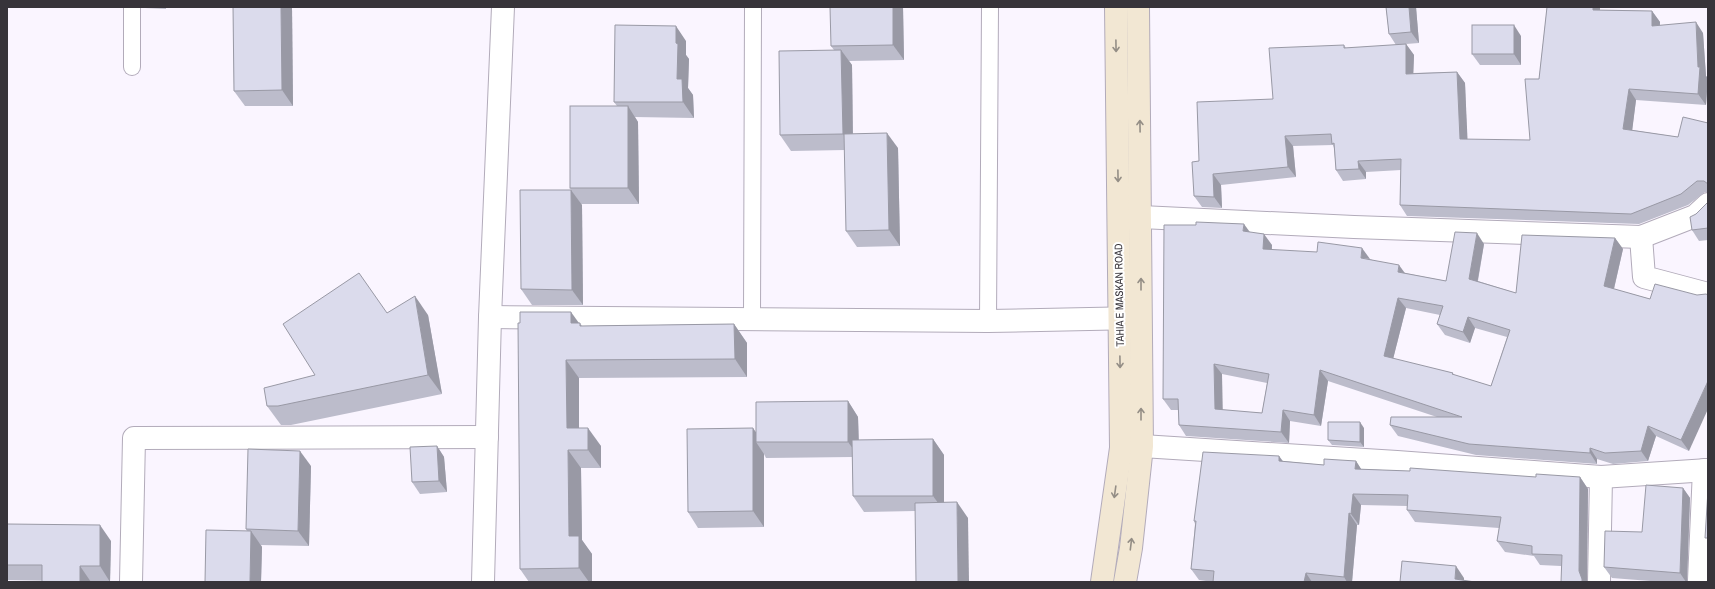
<svg xmlns="http://www.w3.org/2000/svg" width="1715" height="589" viewBox="0 0 1715 589" font-family="'Archivo Narrow',sans-serif">
<style>
.lines{fill:none;stroke-linecap:round;stroke-linejoin:round}
.lane-casing{stroke:#b2abba;stroke-width:18}
.street-casing{stroke:#b2abba;stroke-width:24}
.secondary-casing{stroke:#b2abba;stroke-width:24}
.lane{stroke:#fff;stroke-width:16}
.street{stroke:#fff;stroke-width:22}
.secondary{stroke:#f2e7d3;stroke-width:22}
.wall{fill:#bcbccb;fill-rule:evenodd}
.shaded-wall{fill:#9999a5}
.building{fill:#dbdbec;stroke:#9999a5;fill-rule:evenodd}
.oneway{stroke:#948e86}
.labels{text-anchor:middle;stroke-width:4;stroke-linejoin:round;paint-order:stroke}
.street-label{font-size:11px;fill:#37343a;stroke:#fff}
</style>
<rect width="100%" height="100%" fill="#faf5ff"/>
<g class="lines">
<defs>
<g id="lane">
<polyline points="132,7 132,67"/>
<polyline points="752,319 753,7"/>
<polyline points="988,321 990,7"/>
</g>
<g id="street">
<polyline points="1141,217 1354,227 1641,237 1695,216 1708,204"/>
<polyline points="1641,237 1644,277 1708,294"/>
<polyline points="490,317 988,321 1138,318"/>
<polyline points="1142,446 1397,462 1601,477 1708,470"/>
<polyline points="131,582 134,438 487,437"/>
<polyline points="483,582 490,317 503,7"/>
<polyline points="1599,582 1601,477"/>
<polyline points="1702,582 1699,580 1704,470"/>
</g>
<g id="secondary">
<polyline points="1102,582 1121,448 1116,7"/>
<polyline points="1125,582 1131,548 1142,446 1138,7"/>
</g>
</defs>
<use href="#lane" class="lane-casing"/>
<use href="#street" class="street-casing"/>
<use href="#secondary" class="secondary-casing"/>
<use href="#lane" class="lane"/>
<use href="#street" class="street"/>
<use href="#secondary" class="secondary"/>
</g>
<g class="wall">
<polygon points="145,7 166,7 166,9 145,8"/>
<polygon points="233,7 292,7 293,106 245,106 234,91"/>
<polygon points="903,7 904,60 849,61 852,65 853,134 898,148 900,246 857,247 846,231 845,150 791,151 780,135 834,50 831,46"/>
<polygon points="1386,7 1416,7 1419,43 1406,44 1414,55 1413,73 1457,72 1465,83 1467,140 1530,140 1539,79 1547,7 1600,7 1600,10 1652,11 1660,22 1660,25 1703,33 1706,76 1708,78 1706,105 1636,100 1632,130 1678,137 1708,123 1708,192 1705,192 1688,205 1639,224 1407,216 1400,205 1401,170 1366,172 1366,179 1343,181 1336,170 1334,148 1333,145 1293,146 1296,177 1221,185 1222,208 1202,207 1194,196 1199,161 1273,99 1344,45 1346,48 1396,45 1389,34"/>
<polygon points="1521,36 1521,65 1480,65 1472,54"/>
<polygon points="686,41 686,55 689,59 688,88 693,95 694,118 635,117 638,122 639,204 581,204 582,205 583,305 532,305 521,289 571,190 570,188 617,106 614,102"/>
<polygon points="1708,202 1708,240 1699,241 1692,230 1696,214"/>
<path d="M 1250,232 L 1272,245 L 1272,250 L 1370,259 L 1405,273 L 1446,281 L 1484,244 L 1478,281 L 1516,293 L 1615,238 L 1623,249 L 1614,289 L 1650,299 L 1697,295 L 1689,451 L 1656,436 L 1648,461 L 1613,464 L 1597,459 L 1597,464 L 1476,455 L 1398,436 L 1390,425 L 1437,417 L 1328,381 L 1321,426 L 1290,421 L 1289,443 L 1186,436 L 1179,425 L 1178,410 L 1171,410 L 1163,399 ZM 1406,308 L 1440,315 L 1437,324 L 1445,335 L 1470,343 L 1475,328 L 1507,337 L 1491,386 L 1454,375 L 1453,373 L 1393,359 ZM 1222,374 L 1267,383 L 1262,413 L 1222,410 Z"/>
<polygon points="428,315 442,394 291,425 281,425 267,406 315,375"/>
<polygon points="520,323 580,323 582,326 734,324 747,343 747,377 579,378 579,428 601,446 601,468 581,468 582,540 592,554 592,582 529,582 520,569"/>
<polygon points="848,401 858,417 859,440 933,439 944,455 944,502 968,518 915,511 864,512 853,496 852,457 766,458 764,454 764,527 698,528 688,512 756,432"/>
<polygon points="1364,428 1364,447 1332,445 1328,440"/>
<polygon points="437,446 444,457 447,492 420,494 412,482"/>
<polygon points="1279,456 1283,461 1324,465 1356,461 1361,469 1536,477 1580,477 1588,489 1587,582 1561,566 1540,565 1534,556 1505,552 1497,541 1499,528 1415,522 1407,510 1407,506 1361,505 1359,525 1357,525 1352,582 1213,582 1199,580 1191,569 1195,524 1194,521"/>
<polygon points="311,466 309,546 261,545 262,547 261,582 205,582 247,531 246,529"/>
<polygon points="1683,488 1690,498 1687,582 1663,582 1612,578 1604,567 1642,532"/>
<polygon points="7,524 111,541 110,582 7,580"/>
</g>
<g class="shaded-wall">
<polygon points="281,7 292,7 293,106 282,90"/>
<polygon points="893,7 903,7 904,60 893,45"/>
<polygon points="1409,7 1416,7 1419,43 1411,32"/>
<rect x="1593" y="7" width="7" height="3"/>
<polygon points="1652,11 1660,22 1659,37 1652,26"/>
<polygon points="1696,22 1703,33 1706,76 1708,78 1706,105 1698,94 1698,67"/>
<polygon points="1514,25 1521,36 1521,65 1514,54"/>
<polygon points="676,26 686,41 686,55 689,59 688,88 693,95 694,118 683,102 677,79 676,43"/>
<polygon points="1406,44 1414,55 1413,84 1406,74"/>
<polygon points="841,50 852,65 853,150 843,134"/>
<polygon points="1457,72 1465,83 1468,150 1460,139"/>
<polygon points="1629,89 1636,100 1631,140 1623,129"/>
<polygon points="628,106 638,122 639,204 628,188"/>
<polygon points="887,133 898,148 900,246 889,230"/>
<polygon points="1285,136 1293,146 1296,177 1288,167"/>
<polygon points="1358,161 1366,172 1366,179 1359,169"/>
<polygon points="1213,174 1221,185 1222,208 1214,197"/>
<polygon points="571,190 582,205 583,305 572,290"/>
<polygon points="1244,224 1252,235 1243,231"/>
<polygon points="1477,233 1484,244 1476,290 1469,279"/>
<polygon points="1264,234 1272,245 1271,260 1263,249"/>
<polygon points="1615,238 1623,249 1612,297 1604,286"/>
<polygon points="1362,248 1370,259 1361,258"/>
<polygon points="1399,265 1407,276 1398,272"/>
<polygon points="415,296 428,315 442,394 428,375"/>
<polygon points="1398,298 1406,308 1391,367 1384,356"/>
<polygon points="571,312 584,330 571,323"/>
<polygon points="1468,317 1475,328 1470,343 1463,332"/>
<polygon points="734,324 747,343 747,377 735,359"/>
<polygon points="566,360 579,378 579,446 567,428"/>
<polygon points="1214,364 1222,374 1223,420 1215,409"/>
<polygon points="1320,370 1328,381 1321,426 1314,415"/>
<polygon points="1708,381 1708,409 1689,451 1681,440"/>
<polygon points="848,401 858,417 859,457 848,442"/>
<polygon points="1283,410 1290,421 1289,443 1281,432"/>
<polygon points="1360,422 1364,428 1364,447 1360,442"/>
<polygon points="1648,426 1656,436 1648,461 1641,451"/>
<polygon points="588,428 601,446 601,468 588,450"/>
<polygon points="753,428 763,442 756,442 764,454 764,527 753,511"/>
<polygon points="933,439 944,455 944,511 933,496"/>
<polygon points="437,446 444,457 447,492 439,481"/>
<polygon points="1590,448 1597,459 1597,464 1590,453"/>
<polygon points="568,450 581,468 582,540 592,554 592,582 589,582 579,568 569,536"/>
<polygon points="300,451 311,466 309,546 298,531"/>
<polygon points="1279,456 1287,468 1279,461"/>
<polygon points="1356,461 1363,472 1355,469"/>
<polygon points="1580,477 1588,489 1587,582 1582,582 1579,571"/>
<polygon points="1683,488 1690,498 1687,582 1686,582 1680,573"/>
<polygon points="1353,494 1361,505 1359,525 1351,514"/>
<polygon points="957,502 968,518 969,582 958,582"/>
<polygon points="1349,513 1357,525 1352,582 1347,582 1344,577"/>
<polygon points="100,525 111,541 110,582 100,566"/>
<polygon points="251,531 262,547 261,582 250,582"/>
<polygon points="80,566 91,582 80,582"/>
<polygon points="1456,566 1464,578 1464,582 1455,579"/>
<polygon points="1306,573 1312,582 1304,582"/>
</g>
<g class="building">
<polygon points="233,7 281,7 282,90 234,91"/>
<polygon points="830,7 893,7 893,45 831,46"/>
<polygon points="1386,7 1409,7 1411,32 1389,34"/>
<polygon points="1547,7 1593,7 1593,10 1652,11 1652,26 1696,22 1698,67 1700,67 1698,94 1629,89 1623,129 1678,137 1683,117 1708,123 1708,184 1704,181 1697,181 1681,194 1631,214 1400,205 1401,159 1358,161 1359,169 1336,170 1334,143 1332,144 1331,134 1285,136 1288,167 1213,174 1214,197 1194,196 1192,162 1199,161 1197,102 1273,99 1269,48 1344,45 1344,48 1406,44 1406,74 1457,72 1460,139 1530,140 1525,79 1539,79"/>
<polygon points="615,25 676,26 676,43 678,44 677,79 682,79 683,102 614,102"/>
<rect x="1472" y="25" width="42" height="29"/>
<polygon points="841,50 843,134 780,135 779,51"/>
<rect x="570" y="106" width="58" height="82"/>
<polygon points="887,133 889,230 846,231 844,134"/>
<polygon points="520,190 571,190 572,290 521,289"/>
<polygon points="1708,202 1708,230 1708,228 1692,230 1690,217 1696,214"/>
<path d="M 1196,222 L 1244,224 L 1243,231 L 1264,234 L 1263,249 L 1317,252 L 1318,242 L 1362,248 L 1361,258 L 1399,265 L 1398,272 L 1446,281 L 1455,232 L 1477,233 L 1469,279 L 1516,293 L 1522,235 L 1615,238 L 1604,286 L 1650,299 L 1655,284 L 1697,295 L 1706,294 L 1708,295 L 1708,381 L 1681,440 L 1648,426 L 1641,451 L 1605,453 L 1590,448 L 1590,453 L 1469,444 L 1390,425 L 1391,417 L 1462,417 L 1320,370 L 1314,415 L 1283,410 L 1281,432 L 1179,425 L 1178,399 L 1163,399 L 1164,225 L 1196,225 ZM 1398,298 L 1443,306 L 1437,324 L 1463,332 L 1468,317 L 1510,330 L 1491,386 L 1452,374 L 1453,373 L 1384,356 ZM 1214,364 L 1269,374 L 1262,413 L 1215,409 Z"/>
<polygon points="359,273 387,313 415,296 428,375 278,406 267,406 264,388 315,375 283,324"/>
<polygon points="520,312 571,312 571,323 580,323 580,326 734,324 735,359 566,360 567,428 588,428 588,450 568,450 569,536 579,536 579,568 520,569 518,323 520,323"/>
<polygon points="848,401 848,442 756,442 756,402"/>
<polygon points="1328,422 1360,422 1360,442 1328,440"/>
<polygon points="753,428 753,511 688,512 687,429"/>
<polygon points="933,439 933,496 853,496 852,440"/>
<polygon points="437,446 439,481 412,482 410,447"/>
<polygon points="248,449 300,451 298,531 246,529"/>
<polygon points="1203,452 1279,456 1279,461 1324,465 1324,459 1356,461 1355,469 1410,471 1410,468 1536,477 1536,474 1580,477 1579,571 1582,579 1582,582 1561,582 1562,555 1532,554 1532,546 1497,541 1501,517 1407,510 1408,495 1353,494 1351,514 1349,513 1344,577 1306,573 1304,582 1213,582 1214,571 1191,569 1196,521 1194,521"/>
<polygon points="1646,485 1683,488 1680,573 1604,567 1605,531 1642,532"/>
<polygon points="1708,490 1708,538 1705,538"/>
<polygon points="957,502 958,582 916,582 915,503"/>
<polygon points="7,524 100,525 100,566 80,566 80,582 42,582 42,565 7,565"/>
<polygon points="206,530 251,531 250,582 205,582"/>
<polygon points="1402,561 1456,566 1455,579 1475,582 1400,582"/>
</g>
<defs><path id="oneway-shaft" d="M-6 0H5M1.5-3L5.5 0L1.5 3" fill="none" stroke-width="1.6" stroke-linecap="round" stroke-linejoin="round"/></defs>
<g class="oneway">
<use href="#oneway-shaft" transform="translate(1116 46) rotate(89)"/>
<use href="#oneway-shaft" transform="translate(1140 126) rotate(-91)"/>
<use href="#oneway-shaft" transform="translate(1118 176) rotate(89)"/>
<use href="#oneway-shaft" transform="translate(1141 284) rotate(-90)"/>
<use href="#oneway-shaft" transform="translate(1120 362) rotate(89)"/>
<use href="#oneway-shaft" transform="translate(1141 414) rotate(-90)"/>
<use href="#oneway-shaft" transform="translate(1115 492) rotate(98)"/>
<use href="#oneway-shaft" transform="translate(1131 544) rotate(-83)"/>
</g>
<g class="labels">
<g class="street-label">
<text transform="translate(1119 295) rotate(-91)" y="4">TAHIA E MASKAN ROAD</text>
</g>
</g>
<rect width="1715" height="589" fill="none" stroke="#37343a" stroke-width="16"/>
</svg>
